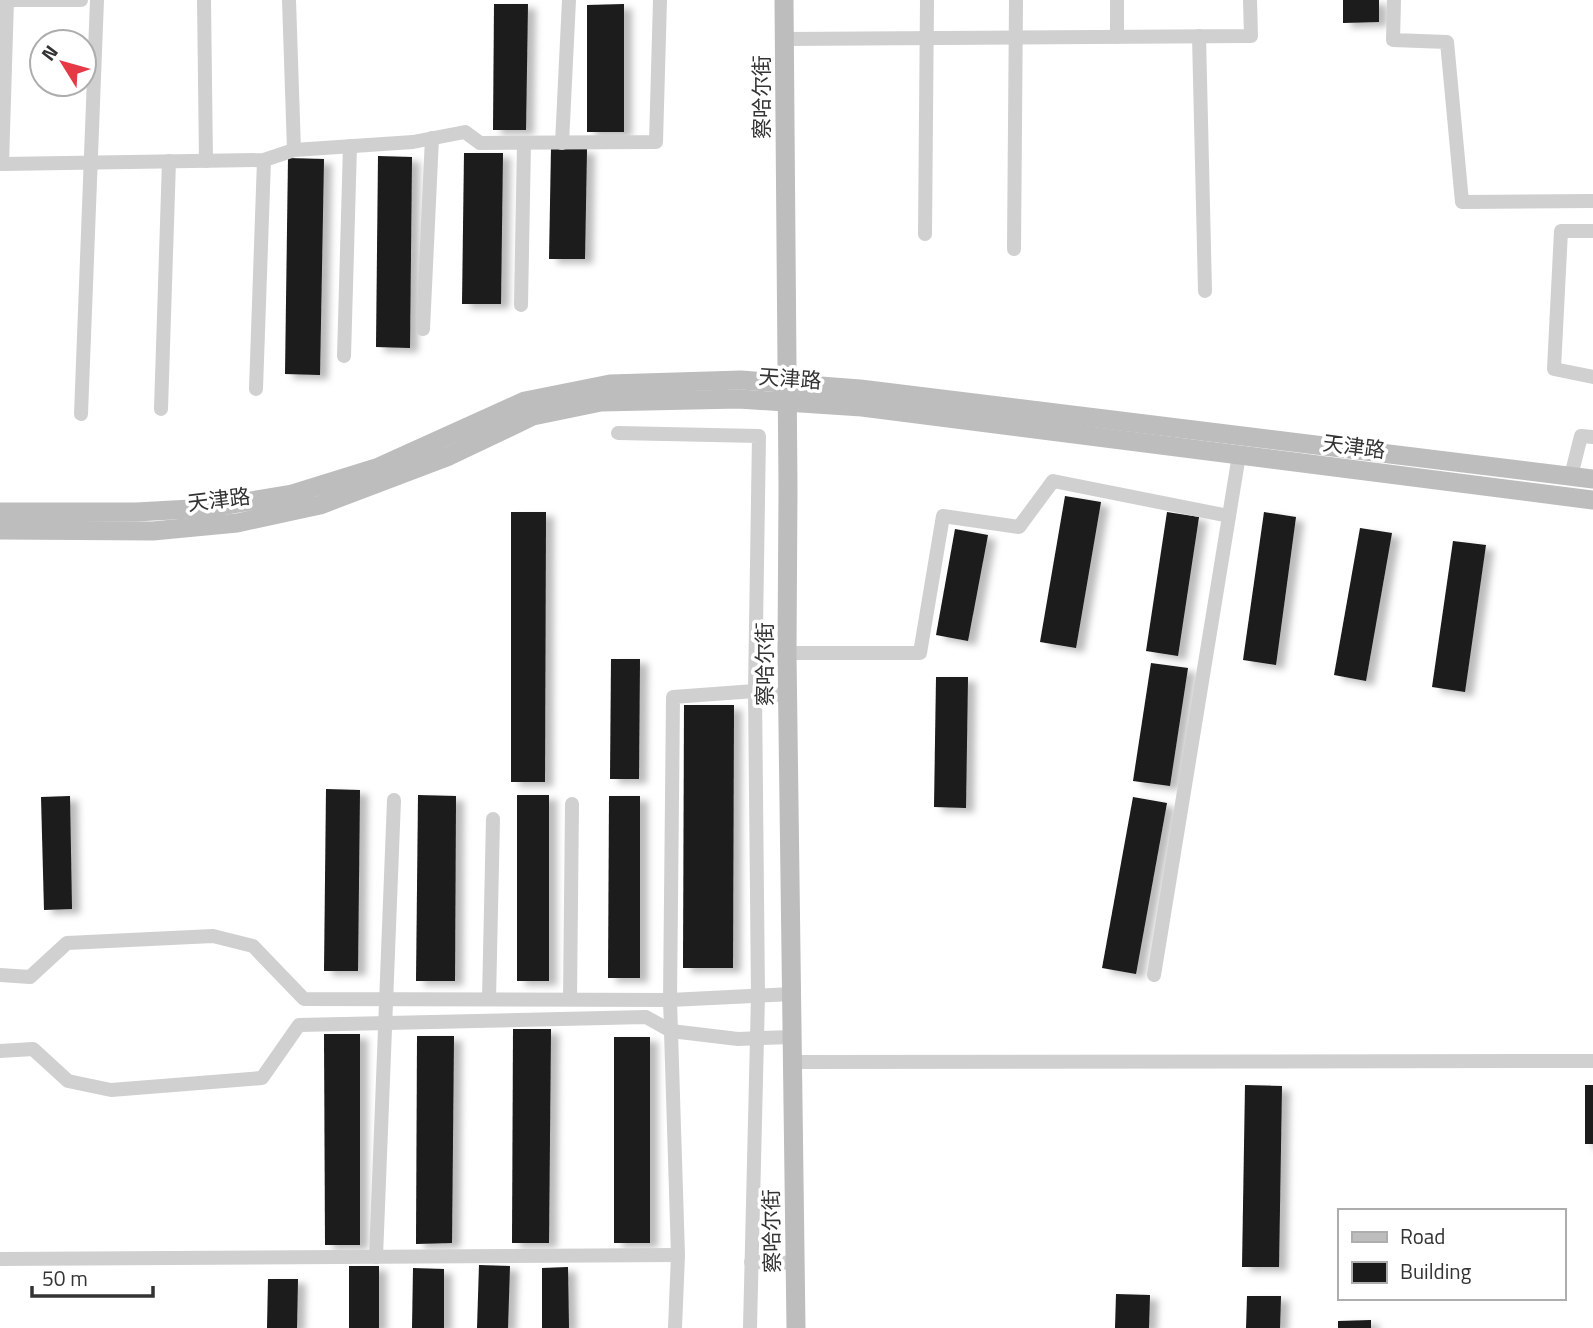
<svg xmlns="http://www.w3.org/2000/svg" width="1593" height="1328" viewBox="0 0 1593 1328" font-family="'Titillium Web','Noto Sans SC',sans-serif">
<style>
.building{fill:#1a1a1a;filter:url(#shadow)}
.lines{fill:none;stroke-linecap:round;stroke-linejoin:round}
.street{stroke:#d0d0d0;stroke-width:14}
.secondary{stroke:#bdbdbd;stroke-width:19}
.labels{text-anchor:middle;stroke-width:7;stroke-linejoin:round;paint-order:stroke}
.street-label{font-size:21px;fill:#333;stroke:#fff}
</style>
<defs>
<filter id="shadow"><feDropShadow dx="8" dy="4.5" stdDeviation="3.5" flood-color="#0004"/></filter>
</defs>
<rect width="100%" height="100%" fill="#fff"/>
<g class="building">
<polygon points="1343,0 1379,0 1379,22 1343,23"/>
<polygon points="494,4 528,4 526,130 493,130"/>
<polygon points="624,4 624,132 587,132 587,5"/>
<polygon points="551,148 587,149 585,259 549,259"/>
<polygon points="464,153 503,153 501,304 462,304"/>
<polygon points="378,156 412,157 410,348 376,347"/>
<polygon points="288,158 324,159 320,375 285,374"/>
<polygon points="1065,496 1101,502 1076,648 1040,642"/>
<polygon points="511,512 546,512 545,782 511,782"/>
<polygon points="1167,512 1199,517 1178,656 1146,651"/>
<polygon points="1264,512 1296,517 1276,665 1243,660"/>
<polygon points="1360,528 1392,533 1366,681 1334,675"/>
<polygon points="955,529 988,535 968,641 936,635"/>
<polygon points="1453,541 1486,545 1465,692 1432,687"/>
<polygon points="611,659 640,659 639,779 610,779"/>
<polygon points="1151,663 1188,668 1170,786 1133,781"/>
<polygon points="936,677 968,677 966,808 934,807"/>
<polygon points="684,705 734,705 733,968 683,968"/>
<polygon points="326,789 360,790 358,971 324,971"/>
<polygon points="418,795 456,796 455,981 416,981"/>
<rect x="517" y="795" width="32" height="186"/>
<polygon points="70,796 72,909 44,910 41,797"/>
<polygon points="609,796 640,796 640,978 608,978"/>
<polygon points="1133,797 1167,803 1136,974 1102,968"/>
<polygon points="513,1029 551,1029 549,1243 512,1243"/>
<polygon points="324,1034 360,1034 360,1245 325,1245"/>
<polygon points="417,1036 454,1036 452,1243 416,1244"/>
<rect x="614" y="1037" width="36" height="206"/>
<polygon points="1245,1085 1282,1086 1279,1267 1242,1267"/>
<rect x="1585" y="1085" width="8" height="59"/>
<polygon points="479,1265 510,1266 508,1328 477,1328"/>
<rect x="349" y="1266" width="30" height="62"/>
<polygon points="568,1267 569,1328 542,1328 542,1268"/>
<polygon points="413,1268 444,1269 444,1328 412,1328"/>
<polygon points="268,1279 298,1279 297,1328 267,1328"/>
<polygon points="1116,1294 1150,1295 1149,1328 1115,1328"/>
<polygon points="1247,1296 1281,1296 1280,1328 1246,1328"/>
<polygon points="1371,1320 1371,1328 1338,1328 1338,1321"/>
</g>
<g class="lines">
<g class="street">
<polyline points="7,0 81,0"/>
<polyline points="204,0 206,161"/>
<polyline points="289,0 294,150"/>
<polyline points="1117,0 1117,37"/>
<polyline points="1394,0 1393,40 1447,42 1462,202 1593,201"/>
<polyline points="1199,36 1205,291"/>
<polyline points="784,39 1251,36 1250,0"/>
<polyline points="562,143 569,0"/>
<polyline points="0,164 2,164 7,0"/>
<polyline points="2,164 264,160 294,150 413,142 465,132 480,143 656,142 660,0"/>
<polyline points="1593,231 1561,231 1554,369 1593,377"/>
<polyline points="925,234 927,0"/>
<polyline points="1014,249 1016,0"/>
<polyline points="521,305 524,143"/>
<polyline points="423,329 432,138"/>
<polyline points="344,356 350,146"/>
<polyline points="256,389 264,160"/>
<polyline points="161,409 169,161"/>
<polyline points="81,414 97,0"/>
<polyline points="618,433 759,436 755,691 758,996 750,1328"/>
<polyline points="1571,476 1581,436 1593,437"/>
<polyline points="787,653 920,653 943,516 1019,527 1053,481 1229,516"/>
<polyline points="0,975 30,977 67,943 213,936 253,946 304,999 670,1000 792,994"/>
<polyline points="1154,975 1239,455"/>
<polyline points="489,999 493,819"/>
<polyline points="570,999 572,804"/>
<polyline points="0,1051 33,1049 68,1081 111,1090 262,1078 299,1025 646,1017 671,1031 738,1039 792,1037"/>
<polyline points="793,1062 1593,1061"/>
<polyline points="376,1257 394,800"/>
<polyline points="0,1259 678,1255"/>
<polyline points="751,1262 796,1263"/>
<polyline points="675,1328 678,1255 670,1000 673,697 755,691 787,696"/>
</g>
<g class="secondary">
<polyline points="784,0 788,488 787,653 796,1328"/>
<polyline points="0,512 136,512 209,508 292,494 379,467 525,401 610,384 741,380 860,389 1593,479"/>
<polyline points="0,530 153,531 237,523 320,505 449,456 533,416 601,402 739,399 862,407 1593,500"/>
</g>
</g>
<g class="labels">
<g class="street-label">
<text transform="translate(762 97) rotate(-90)" y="7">察哈尔街</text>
<text transform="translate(790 379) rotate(4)" y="7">天津路</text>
<text transform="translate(1354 447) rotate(7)" y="7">天津路</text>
<text transform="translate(219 500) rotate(-7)" y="7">天津路</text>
<text transform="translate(765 664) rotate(-90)" y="7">察哈尔街</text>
<text transform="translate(772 1231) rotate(-91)" y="7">察哈尔街</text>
</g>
</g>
<rect x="1338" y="1209" width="228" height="91" fill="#ffffff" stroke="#adadad" stroke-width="2"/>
<rect x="1352" y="1232" width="35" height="10" fill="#bdbdbd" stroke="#adadad" stroke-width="2"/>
<text x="1400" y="1244" font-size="21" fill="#333333">Road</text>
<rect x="1352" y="1262" width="35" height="21" fill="#1a1a1a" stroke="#adadad" stroke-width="2"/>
<text x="1400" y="1279" font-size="21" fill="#333333">Building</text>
<g transform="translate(63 63) rotate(307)"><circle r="33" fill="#ffffff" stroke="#adadad" stroke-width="2"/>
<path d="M0-5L12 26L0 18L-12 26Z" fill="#e63946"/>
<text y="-10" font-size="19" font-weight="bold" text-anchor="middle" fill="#333333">N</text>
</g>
<path d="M32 1286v10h121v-10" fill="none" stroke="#333333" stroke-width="3.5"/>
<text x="42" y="1286" font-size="21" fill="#333333" stroke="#ffffff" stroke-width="5" paint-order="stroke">50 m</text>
</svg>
